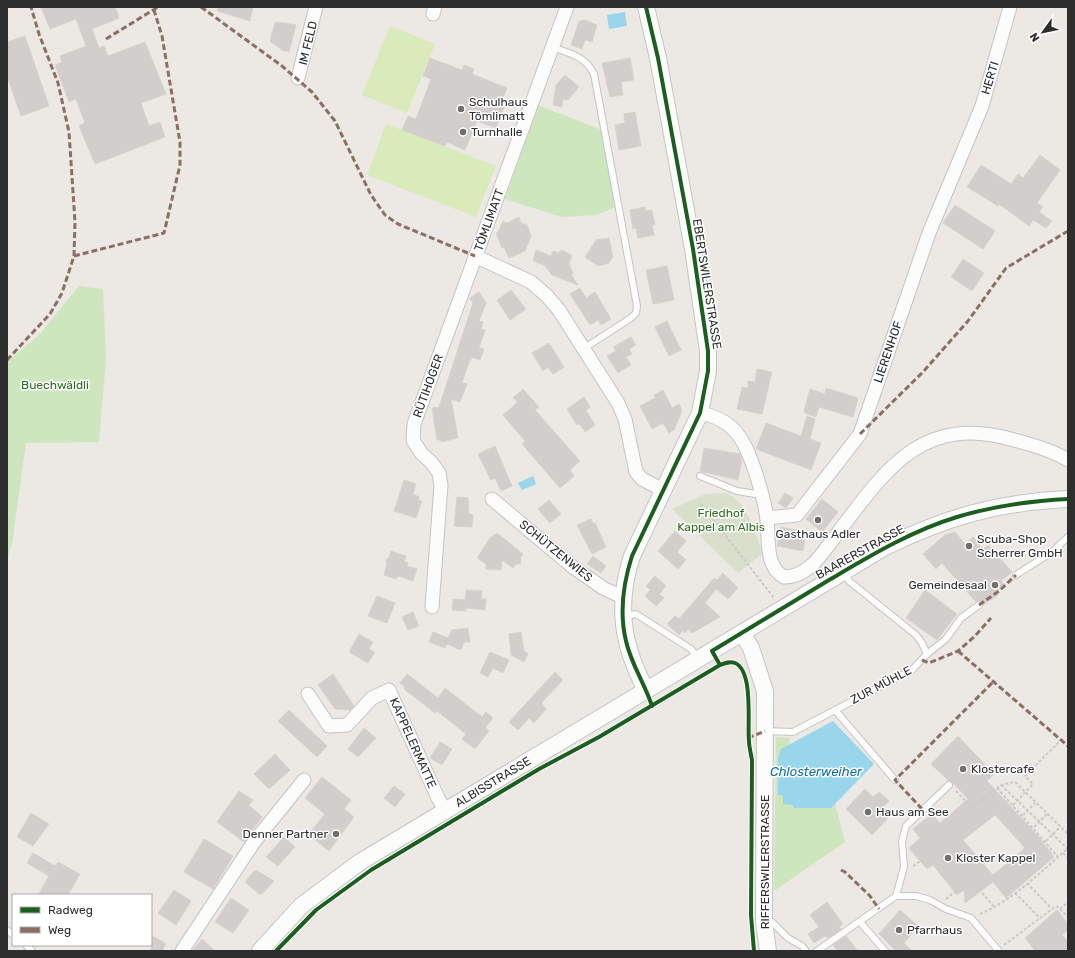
<svg xmlns="http://www.w3.org/2000/svg" width="1075" height="958" viewBox="0 0 1075 958" font-family="Rubik,sans-serif">
<style>
.green{fill:#cee6be}
.cemetery{fill:#d8e0cc}
.pitch{fill:#d9eabb}
.water{fill:#99d6ec}
.building{fill:#d1cecb;stroke:#d7d4d0;fill-rule:evenodd}
.lines{fill:none;stroke-linecap:round;stroke-linejoin:round}
.service-casing{stroke:#c5c4c5;stroke-width:8}
.minor-casing{stroke:#c5c4c5;stroke-width:15}
.tertiary-casing{stroke:#c5c4c5;stroke-width:18}
.path{stroke:#c9c9c8;stroke-width:2;stroke-dasharray:3 2;stroke-linecap:butt}
.service{stroke:#fcfcfb;stroke-width:6}
.minor{stroke:#fcfcfb;stroke-width:13}
.tertiary{stroke:#fcfcfb;stroke-width:16}
.quiet{stroke:#8d6e63;stroke-width:3;stroke-dasharray:6 3;stroke-linecap:butt}
.cycleway-casing{stroke:#fff;stroke-width:6}
.cycleway{stroke:#1b5e20;stroke-width:4}
.poi-dot{fill:#706f6e;stroke:#fff;stroke-width:1.5}
.labels{text-anchor:middle;stroke-width:3;stroke-linejoin:round;paint-order:stroke}
.street-label{font-size:12px;fill:#2e2e2e;stroke:#fff}
.poi-label{font-size:12px;fill:#2e2e2e;stroke:#fff;text-anchor:start}
.park-label{font-size:12px;fill:#2c6e1b;stroke:#fff}
.water-label{font-size:13px;font-style:italic;fill:#0d6fa3;stroke:#fff}
</style>
<rect width="100%" height="100%" fill="#ece8e4"/>
<g class="green">
<polygon points="538,105 602,130 616,207 596,215 562,217 505,199"/>
<polygon points="79,286 103,289 106,358 99,442 26,443 12,544 7,559 7,362 38,336"/>
<polygon points="776,737 790,738 783,794 835,803 845,842 774,891"/>
</g>
<path class="cemetery" d="M 726,493 C 749,503 754,532 763,553 L 738,573 L 672,509 L 705,494 Z"/>
<g class="pitch">
<polygon points="390,26 435,44 407,113 362,95"/>
<polygon points="386,124 496,166 476,217 367,175"/>
</g>
<g class="water">
<polygon points="625,12 627,26 609,29 607,15"/>
<polygon points="533,476 536,484 522,490 518,483"/>
<polygon points="833,721 874,764 831,808 794,808 792,805 783,804 783,796 778,795 778,758 781,749"/>
</g>
<g class="building">
<polygon points="41,7 115,7 119,18 92,29 99,48 104,46 108,56 145,42 166,94 141,103 149,126 160,122 165,137 95,164 79,126 85,123 76,99 69,102 55,65 62,62 60,56 86,46 76,19 50,29"/>
<polygon points="218,7 253,7 250,21 217,11"/>
<polygon points="585,20 597,25 592,42 585,40 582,49 571,45 579,21"/>
<polygon points="278,22 296,25 289,52 282,50 270,41 275,23"/>
<polygon points="25,36 49,106 21,116 7,76 7,42"/>
<polygon points="430,58 462,70 464,65 474,69 472,74 507,88 502,100 506,102 496,128 477,121 465,150 447,142 445,146 402,130 408,116 416,119 431,79 423,76"/>
<polygon points="630,58 634,80 621,82 623,95 610,97 602,63"/>
<polygon points="565,75 579,87 568,100 563,99 562,107 553,105 556,85"/>
<polygon points="635,112 641,146 619,150 615,125 625,123 624,114"/>
<polygon points="1040,155 1060,170 1037,203 1043,207 1039,212 1052,221 1046,228 1033,220 1029,226 999,204 998,206 967,187 981,165 1011,184 1018,174 1023,178"/>
<polygon points="955,205 995,231 983,249 943,223"/>
<polygon points="645,207 645,211 652,210 655,225 652,225 654,235 638,238 636,228 633,229 630,210"/>
<polygon points="519,217 521,223 527,225 531,236 525,251 509,258 504,247 502,248 496,233 498,232 503,221 507,223"/>
<polygon points="609,238 613,257 609,263 598,266 585,257 596,240"/>
<polygon points="536,250 551,256 553,251 559,253 561,250 572,255 569,264 573,273 571,274 578,285 552,275 544,265 533,261"/>
<polygon points="963,259 984,273 972,291 951,277"/>
<polygon points="667,266 674,300 653,304 646,270"/>
<polygon points="580,288 586,298 595,292 611,319 601,325 598,320 590,325 570,294"/>
<polygon points="511,290 526,309 510,320 497,300"/>
<polygon points="479,292 486,303 479,321 483,322 481,329 485,330 479,348 484,349 480,360 472,357 468,365 462,383 467,384 460,402 451,399 458,438 441,442 441,440 437,440 432,408 439,407 445,389 473,303 470,298"/>
<polygon points="667,321 681,350 669,356 655,327"/>
<polygon points="631,337 636,345 629,349 632,354 626,357 631,365 618,373 607,356 616,351 613,347"/>
<polygon points="549,343 564,367 553,374 548,367 543,371 532,353"/>
<polygon points="757,369 772,372 762,414 737,409 742,387 748,388 748,381 755,382"/>
<polygon points="826,388 858,398 853,417 819,407 816,417 805,413 805,411 804,411 810,389 825,394"/>
<polygon points="523,389 539,407 535,410 580,461 570,470 574,476 560,488 522,444 525,441 503,415 518,402 513,398"/>
<polygon points="663,390 672,408 679,404 682,411 674,430 669,433 663,423 652,429 640,406 655,398 654,395"/>
<polygon points="584,397 590,407 586,410 595,425 585,432 579,423 577,425 567,409"/>
<polygon points="807,416 815,419 810,439 821,443 811,470 756,449 766,423 801,436"/>
<polygon points="495,446 512,486 501,491 495,478 491,480 478,454"/>
<polygon points="704,448 740,454 742,459 738,480 700,471"/>
<polygon points="404,480 416,484 413,494 419,497 418,500 422,501 416,518 394,511"/>
<polygon points="785,493 793,498 786,508 778,503"/>
<polygon points="457,497 468,498 469,514 473,515 472,527 454,526"/>
<polygon points="822,499 838,512 822,532 806,519"/>
<polygon points="549,500 561,514 550,523 538,509"/>
<polygon points="591,519 593,524 595,523 606,547 592,554 577,525"/>
<polygon points="781,527 806,532 803,551 777,546"/>
<polygon points="675,531 686,541 677,552 686,560 678,569 658,551"/>
<polygon points="955,532 965,544 973,537 983,549 988,545 1012,572 1001,581 1004,584 996,591 998,595 983,605 980,601 976,602 942,563 936,569 923,554 945,535"/>
<polygon points="497,533 523,554 520,559 521,564 516,564 513,568 502,560 501,570 486,569 486,564 477,558 490,538"/>
<polygon points="391,551 406,556 404,562 408,563 407,566 417,569 413,581 398,576 396,579 384,575 387,563 385,560 389,558"/>
<polygon points="593,556 606,566 601,573 587,564"/>
<polygon points="723,573 738,588 728,599 716,589 705,603 720,617 692,633 688,629 685,633 683,630 679,635 667,624 675,616 679,619 714,578 717,580"/>
<polygon points="655,576 666,586 659,594 664,598 656,606 645,596 650,590 646,586"/>
<polygon points="466,590 482,591 481,599 486,599 485,610 466,608 466,611 452,610 453,599 465,600 465,602"/>
<polygon points="925,590 957,614 937,640 906,618"/>
<polygon points="377,596 395,603 387,623 368,616"/>
<polygon points="413,612 419,626 408,630 402,617"/>
<polygon points="468,628 470,642 464,642 461,650 447,644 445,648 429,642 433,632 448,638 452,630"/>
<polygon points="521,632 524,651 528,654 524,662 511,655 509,634"/>
<polygon points="359,634 373,642 369,649 375,652 368,663 349,652"/>
<polygon points="490,652 509,660 503,673 493,668 488,677 480,673"/>
<polygon points="555,672 563,680 543,701 542,704 546,709 534,723 529,718 518,730 509,722"/>
<polygon points="333,674 354,706 350,710 335,709 318,685"/>
<polygon points="407,674 438,698 445,688 482,717 486,712 493,718 485,728 489,731 475,749 462,739 466,734 437,711 435,713 404,689 405,687 400,683"/>
<polygon points="289,710 327,746 317,757 278,721"/>
<polygon points="364,728 376,738 358,757 348,749"/>
<path d="M 958,736 L 994,774 L 987,781 L 1039,837 L 1054,857 L 1006,898 L 993,882 L 965,903 L 964,890 L 957,895 L 933,865 L 927,869 L 909,848 L 920,838 L 913,829 L 932,814 L 940,823 L 968,799 L 952,782 L 949,781 L 931,764 ZM 995,815 L 1025,848 L 993,875 L 963,840 Z"/>
<polygon points="440,742 452,749 442,765 430,758"/>
<polygon points="275,754 290,770 269,789 254,774"/>
<polygon points="322,777 351,800 344,809 354,817 329,851 313,838 315,836 311,831 325,814 305,798"/>
<polygon points="394,786 405,794 395,807 384,798"/>
<polygon points="865,789 873,797 879,792 889,801 883,807 891,815 872,835 846,809"/>
<polygon points="239,791 253,800 249,805 262,817 244,842 217,822"/>
<polygon points="31,813 49,824 33,846 17,837"/>
<polygon points="284,837 295,847 278,866 266,857"/>
<polygon points="204,839 233,856 213,889 184,872"/>
<polygon points="33,853 55,866 58,862 80,874 68,895 38,895 49,876 27,863"/>
<polygon points="254,871 257,871 274,881 262,894 259,894 245,882"/>
<polygon points="174,890 191,901 176,925 158,913"/>
<polygon points="231,898 249,910 233,933 215,922"/>
<polygon points="827,902 843,924 839,927 841,929 828,938 825,936 814,943 808,934 819,927 810,915"/>
<polygon points="900,910 918,926 904,943 912,951 896,951 879,934"/>
<polygon points="1057,910 1068,924 1068,930 1062,935 1068,941 1068,951 1035,951 1025,938"/>
<polygon points="151,935 166,944 162,951 151,951"/>
<polygon points="846,936 858,951 838,951 833,945"/>
<polygon points="202,939 215,951 192,951"/>
</g>
<g class="lines">
<defs>
<g id="service">
<path d="M 552,47 C 571,54 585,56 594,74 L 637,306 L 636,313 L 631,318 L 583,349"/>
<polyline points="700,476 737,491 762,495"/>
<polyline points="844,573 849,581 916,635 922,643 927,654"/>
<polyline points="1016,575 1052,552 1068,537"/>
<polyline points="625,616 636,614 691,649 698,659"/>
<polyline points="835,710 895,780"/>
<polyline points="765,731 793,732 912,670 927,654 946,639 961,618 979,605"/>
<polyline points="896,896 916,896 930,900 946,909 971,918 998,950"/>
<polyline points="765,922 772,922 788,938 802,946 806,951"/>
<polyline points="860,922 885,951"/>
<polyline points="7,930 13,935"/>
<polyline points="26,945 32,951"/>
<polyline points="817,951 896,896 904,867 902,841 906,826 949,785"/>
</g>
<g id="minor">
<polyline points="433,14 435,7"/>
<polyline points="298,78 316,7"/>
<polyline points="475,256 531,282 547,296 559,310 618,403 625,419 636,472 642,479 663,490"/>
<path d="M 700,413 C 716,416 730,423 739,436 C 751,452 765,500 767,520 C 769,539 765,567 784,577 C 808,577 821,555 834,538 C 884,472 921,412 1014,440 C 1033,445 1051,450 1068,460"/>
<polyline points="492,499 573,567 603,588 622,597"/>
<polyline points="767,518 797,515 860,434 929,233 982,106 1010,7"/>
<polyline points="432,607 441,485 439,473 432,463 421,453 413,440 414,424 567,7"/>
<polyline points="308,694 329,726 347,725 372,698 389,690 438,798 445,810"/>
<polyline points="182,951 254,842 304,780"/>
</g>
<g id="tertiary">
<path d="M 646,7 L 658,58 L 693,249 L 708,351 L 708,371 L 700,413 L 632,556 C 616,605 622,645 646,690"/>
<polyline points="742,633 751,648 765,691 764,922 768,951"/>
<path d="M 260,951 L 301,906 L 360,862 L 885,547 C 947,517 999,502 1068,499"/>
</g>
</defs>
<use href="#service" class="service-casing"/>
<use href="#minor" class="minor-casing"/>
<use href="#tertiary" class="tertiary-casing"/>
<g class="path">
<polyline points="701,504 774,598"/>
<polyline points="1001,785 1068,849"/>
<polyline points="997,788 1058,857"/>
<polyline points="956,791 972,808 1001,785 1015,782 1068,834"/>
<polyline points="1013,805 1033,784 1025,776 1061,740"/>
<polyline points="1023,815 1035,803"/>
<polyline points="1034,827 1047,814"/>
<polyline points="1046,841 1060,827"/>
<polyline points="1063,853 1068,858"/>
<polyline points="913,866 922,860"/>
<polyline points="1027,883 1051,908"/>
<polyline points="979,889 995,908"/>
<polyline points="1015,893 1040,918"/>
<polyline points="946,899 957,890"/>
<polyline points="1060,909 1068,917"/>
<path d="M 980,914 C 1013,900 1041,872 1068,848"/>
<polyline points="1004,945 1056,906 1060,909 1068,902"/>
</g>
<use href="#service" class="service"/>
<use href="#minor" class="minor"/>
<use href="#tertiary" class="tertiary"/>
<g class="quiet">
<polyline points="201,7 282,66 312,92 335,121 371,195 385,215 398,224 475,256"/>
<polyline points="106,39 158,7"/>
<polyline points="74,256 164,233 180,165 180,142 162,36 154,10"/>
<polyline points="7,360 50,314 62,293 74,256 75,222 69,132 58,83 39,34 31,7"/>
<polyline points="860,434 923,372 968,321 1006,268 1068,231"/>
<polyline points="979,605 999,591 1016,575"/>
<polyline points="958,651 1068,746"/>
<polyline points="922,660 929,663 958,651 975,636 991,618"/>
<polyline points="748,738 765,731"/>
<polyline points="922,809 895,780 993,682"/>
<polyline points="841,870 845,872 870,896 879,909"/>
</g>
<defs>
<g id="cycleway">
<path d="M 646,7 L 658,58 L 693,249 L 708,351 L 708,371 L 700,413 L 632,556 C 623,584 619,612 626,641 C 631,664 645,684 652,706"/>
<path d="M 720,665 L 712,651 C 751,627 790,604 829,580 C 870,556 911,531 957,517 C 993,506 1030,501 1068,499"/>
<path d="M 276,951 L 316,910 L 371,870 L 539,769 L 599,737 L 720,665 C 725,663 730,661 735,663 C 754,671 747,725 749,741 C 749,747 751,754 752,760 L 751,915 L 754,951"/>
</g>
</defs>
<use href="#cycleway" class="cycleway-casing"/>
<use href="#cycleway" class="cycleway"/>
</g>
<g class="poi-dot">
<circle cx="461" cy="109" r="4"/>
<circle cx="463" cy="132" r="4"/>
<circle cx="818" cy="520" r="4"/>
<circle cx="969" cy="546" r="4"/>
<circle cx="995" cy="585" r="4"/>
<circle cx="963" cy="769" r="4"/>
<circle cx="868" cy="812" r="4"/>
<circle cx="336" cy="834" r="4"/>
<circle cx="948" cy="858" r="4"/>
<circle cx="899" cy="930" r="4"/>
</g>
<g class="labels">
<g class="street-label">
<text transform="translate(308 43) rotate(-76)" y="4">IM FELD</text>
<text transform="translate(990 78) rotate(-73)" y="4">HERTI</text>
<text transform="translate(489 220) rotate(-70)" y="4">TÖMLIMATT</text>
<text transform="translate(707 284) rotate(81)" y="4">EBERTSWILERSTRASSE</text>
<text transform="translate(888 352) rotate(-71)" y="4">LIERENHOF</text>
<text transform="translate(428 386) rotate(-70)" y="4">RÜTIHOGER</text>
<text transform="translate(556 551) rotate(39)" y="4">SCHÜTZENWIES</text>
<text transform="translate(860 552) rotate(-29)" y="4">BAARERSTRASSE</text>
<text transform="translate(881 685) rotate(-28)" y="4">ZUR MÜHLE</text>
<text transform="translate(413 743) rotate(66)" y="4">KAPPELERMATTE</text>
<text transform="translate(493 782) rotate(-31)" y="4">ALBISSTRASSE</text>
<text transform="translate(765 862) rotate(-90)" y="4">RIFFERSWILERSTRASSE</text>
</g>
<g class="poi-label">
<text x="469" y="106">Schulhaus<tspan x="469" dy="14">Tömlimatt</tspan></text>
<text x="471" y="136">Turnhalle</text>
<text x="818" y="538" text-anchor="middle">Gasthaus Adler</text>
<text x="977" y="543">Scuba-Shop<tspan x="977" dy="14">Scherrer GmbH</tspan></text>
<text x="987" y="589" text-anchor="end">Gemeindesaal</text>
<text x="971" y="773">Klostercafe</text>
<text x="876" y="816">Haus am See</text>
<text x="328" y="838" text-anchor="end">Denner Partner</text>
<text x="956" y="862">Kloster Kappel</text>
<text x="907" y="934">Pfarrhaus</text>
</g>
<g class="park-label">
<text x="55" y="389">Buechwäldli</text>
<text x="721" y="517">Friedhof<tspan x="721" dy="14">Kappel am Albis</tspan></text>
</g>
<g class="water-label">
<text x="816" y="776">Chlosterweiher</text>
</g>
</g>
<rect width="1075" height="958" fill="none" stroke="#2e2e2e" stroke-width="16"/>
<rect x="12" y="894" width="140" height="52" fill="#ffffff" stroke="#ababab"/>
<rect x="20" y="907" width="20" height="6" fill="#1b5e20" stroke="#ababab"/>
<text x="48" y="914" font-size="12" fill="#2e2e2e">Radweg</text>
<rect x="20" y="927" width="20" height="6" fill="#8d6e63" stroke="#ababab"/>
<text x="48" y="934" font-size="12" fill="#2e2e2e">Weg</text>
<g transform="translate(1043 32) rotate(237)" stroke="#ffffff" stroke-width="3" paint-order="stroke">
<path d="M0-3L7 15L0 10L-7 15Z" fill="#2e2e2e"/>
<text y="-6" font-size="11" font-weight="bold" text-anchor="middle" fill="#2e2e2e">N</text>
</g>
</svg>
